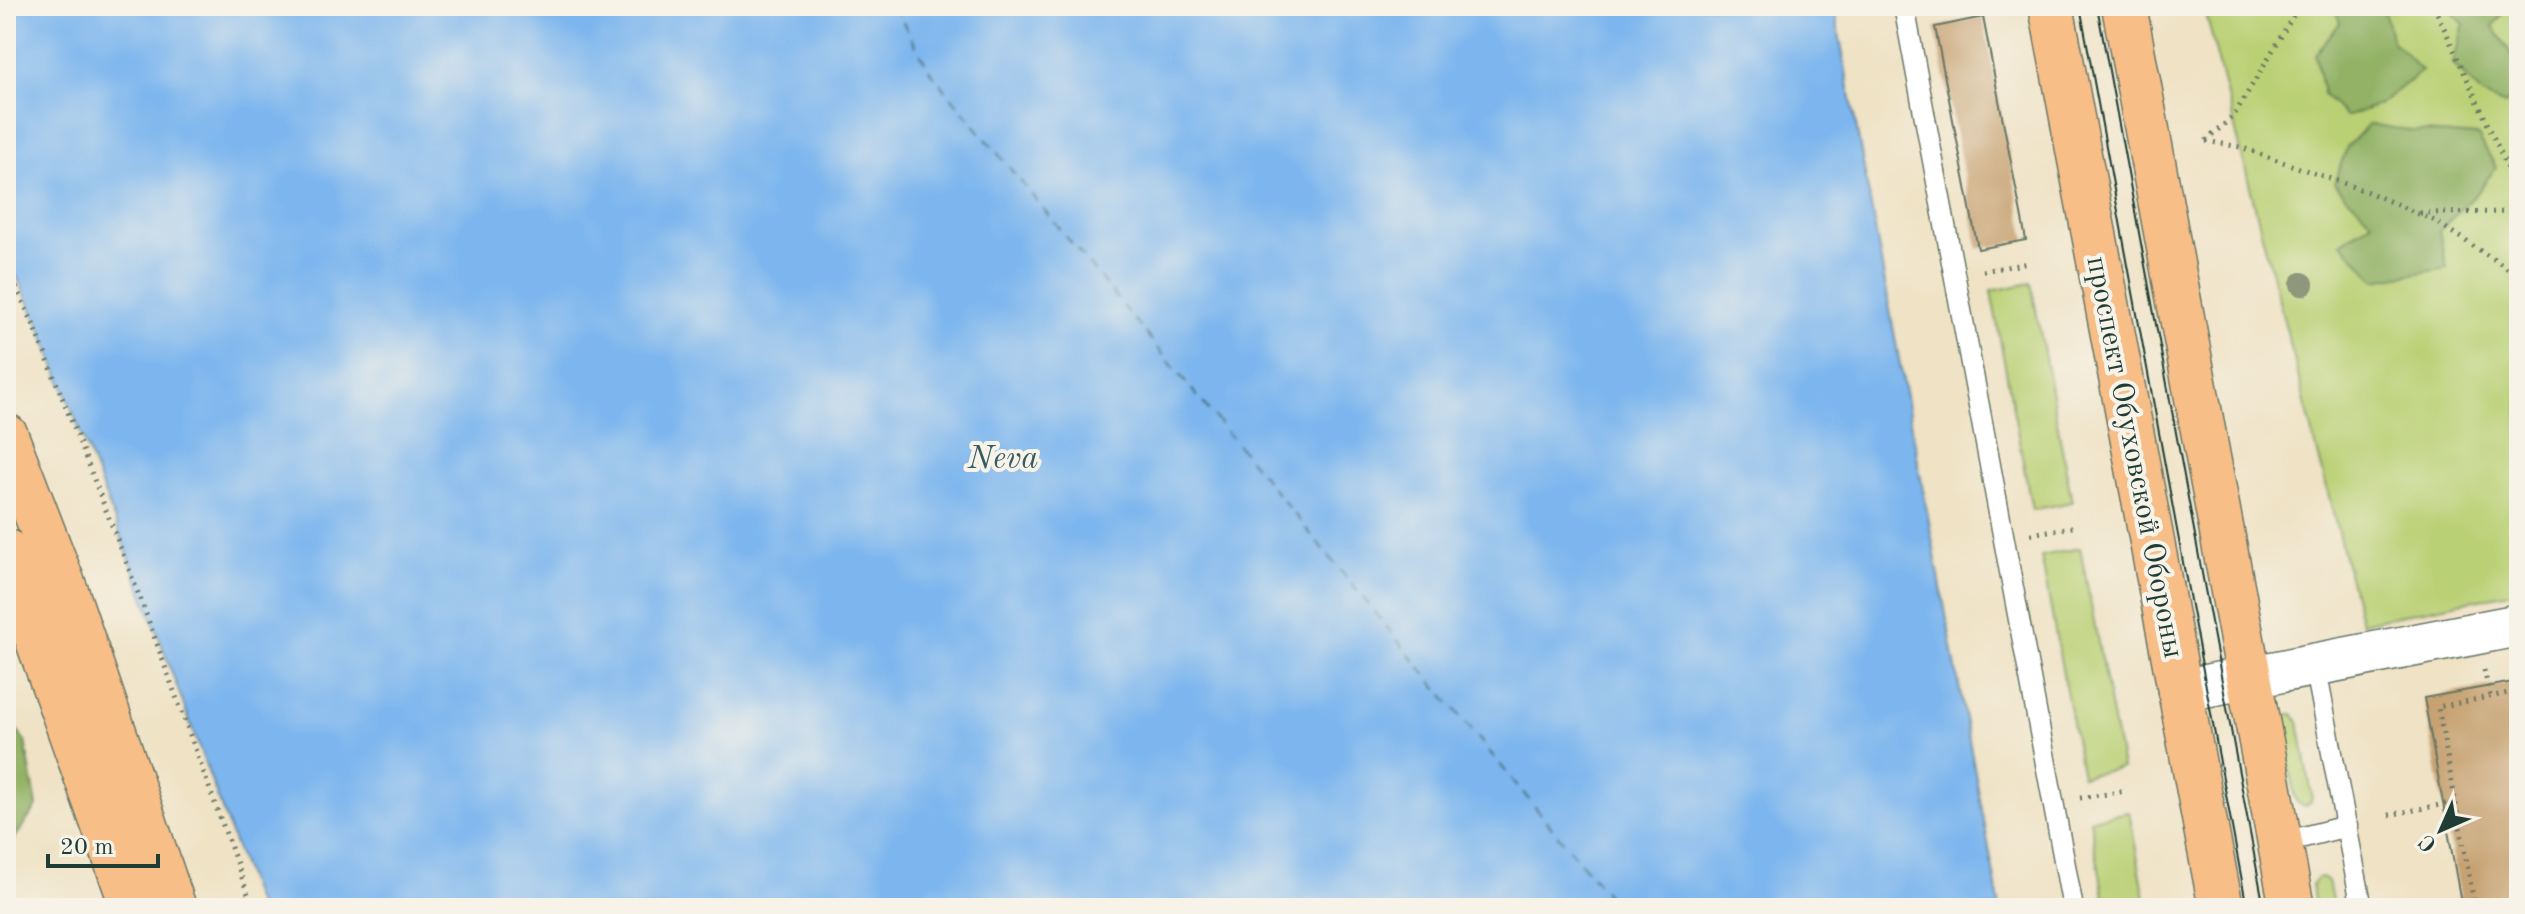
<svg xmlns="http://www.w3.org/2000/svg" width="2525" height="914" viewBox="0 0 2525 914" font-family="'Old Standard TT',serif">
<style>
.green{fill:#bad074;stroke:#6c8654;stroke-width:2}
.forest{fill:#93b266;stroke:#59784d;stroke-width:2}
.water{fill:#7db6ee;stroke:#4e7a91;stroke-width:2}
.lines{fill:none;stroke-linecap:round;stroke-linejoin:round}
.ferry{stroke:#365b62;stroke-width:2;stroke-dasharray:10 8;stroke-linecap:butt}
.building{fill:#c6a171}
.service-casing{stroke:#687767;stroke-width:23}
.minor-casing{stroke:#687767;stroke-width:45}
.primary-casing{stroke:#687767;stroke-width:47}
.path{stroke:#687767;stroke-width:5;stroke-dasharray:2 6;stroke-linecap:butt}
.service{stroke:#fff;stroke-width:20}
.minor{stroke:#fff;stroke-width:42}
.primary{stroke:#f7be87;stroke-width:44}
.tram{stroke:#1f3d34;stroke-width:2}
.tree{fill:#8e977c}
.labels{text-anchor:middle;stroke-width:8;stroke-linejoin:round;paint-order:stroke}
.street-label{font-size:30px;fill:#1f3d34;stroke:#f7f3e8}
.water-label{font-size:32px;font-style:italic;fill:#365b62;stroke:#f7f3e8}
</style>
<rect width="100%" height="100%" fill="#f7f3e8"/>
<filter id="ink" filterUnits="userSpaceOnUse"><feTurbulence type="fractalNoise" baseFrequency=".0125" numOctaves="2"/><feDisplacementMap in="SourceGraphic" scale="16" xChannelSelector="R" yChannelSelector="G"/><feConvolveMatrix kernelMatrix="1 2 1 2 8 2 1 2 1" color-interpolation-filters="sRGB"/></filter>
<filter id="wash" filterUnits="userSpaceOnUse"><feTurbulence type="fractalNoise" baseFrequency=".006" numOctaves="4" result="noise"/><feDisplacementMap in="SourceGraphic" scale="32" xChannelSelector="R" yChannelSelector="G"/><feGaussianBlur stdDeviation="1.8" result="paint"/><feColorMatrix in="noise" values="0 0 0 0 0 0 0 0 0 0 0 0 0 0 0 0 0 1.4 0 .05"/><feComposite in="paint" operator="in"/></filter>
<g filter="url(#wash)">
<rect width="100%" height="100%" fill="#efe2c5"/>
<g class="green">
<polygon points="2204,6 2519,6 2519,591 2361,623"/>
<polygon points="2031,283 2072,502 2032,510 1991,291"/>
<polygon points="2080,548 2122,768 2082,776 2041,556"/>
<polygon points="2288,714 2293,714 2299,722 2312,796 2311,801 2305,806 2300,805 2295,799 2282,725 2282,720"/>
<polygon points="2129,812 2147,908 2106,908 2090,819"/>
<polygon points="2322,877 2328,882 2334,908 2315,908 2312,885 2317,878"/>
</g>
<g class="forest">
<polygon points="2334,6 2383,6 2392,41 2422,71 2380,104 2346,117 2323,94 2315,55 2340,23"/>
<polygon points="2445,6 2508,6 2493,26 2519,66 2519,93 2505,105 2482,95 2453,64 2464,24"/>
<polygon points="2369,124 2411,131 2478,136 2496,167 2477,193 2439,231 2447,268 2376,280 2341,243 2372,221 2334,183 2347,147"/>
<polygon points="6,717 25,741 37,806 6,851"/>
</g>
<polygon class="water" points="6,6 1834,6 2000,908 258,908 146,602 41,329 6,253"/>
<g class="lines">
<polyline class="ferry" points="894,6 930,71 1618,908"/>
</g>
<g id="blocks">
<g class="building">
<polygon points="1983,17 2026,240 1978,249 1935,27"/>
<polygon points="2519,681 2519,908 2462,908 2424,698"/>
</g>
</g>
</g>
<g filter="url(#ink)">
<use href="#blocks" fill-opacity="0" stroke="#687767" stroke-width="2"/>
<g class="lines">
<defs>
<g id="service">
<polyline points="1904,6 2073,908"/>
<polyline points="2315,665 2362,908"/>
<polyline points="2280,843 2347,826"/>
</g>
<polyline id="minor" points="2179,691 2519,625"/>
<g id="primary">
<polyline points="2051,6 2221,908"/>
<polyline points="2124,6 2292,908"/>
<polyline points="6,436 67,594 174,908"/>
<polyline points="6,551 133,908"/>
</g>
</defs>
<use href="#service" class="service-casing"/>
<use href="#minor" class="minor-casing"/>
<use href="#primary" class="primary-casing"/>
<g class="path">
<polyline points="2434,6 2519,193"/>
<polyline points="2206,141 2240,147 2368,192 2435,221 2519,276"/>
<polyline points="2206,141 2235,114 2299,6"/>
<polyline points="2420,213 2519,212"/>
<polyline points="6,265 36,330 142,603 253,908"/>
<polyline points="1983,271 2029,263"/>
<polyline points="2031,534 2078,526"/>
<polyline points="2484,670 2490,696"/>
<polyline points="2080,798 2127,791"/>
<polyline points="2389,815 2455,802"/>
<polyline points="2475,908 2438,707 2519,691"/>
</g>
<use href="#service" class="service"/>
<use href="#minor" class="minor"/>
<use href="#primary" class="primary"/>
<g class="tram">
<polyline points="2080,6 2247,908"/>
<polyline points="2097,6 2264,908"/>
</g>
</g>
<circle class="tree" cx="2302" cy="284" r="12"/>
</g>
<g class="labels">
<g class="street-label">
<text transform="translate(2136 457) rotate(79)" y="10">проспект Обуховской Обороны</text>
</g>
<g class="water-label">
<text x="1003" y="468">Neva</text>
</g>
</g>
<rect width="2525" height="914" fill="none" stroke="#f7f3e8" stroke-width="32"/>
<g transform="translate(2441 830) rotate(225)" stroke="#f7f3e8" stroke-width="6" paint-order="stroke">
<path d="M0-6L14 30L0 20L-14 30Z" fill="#1f3d34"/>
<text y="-12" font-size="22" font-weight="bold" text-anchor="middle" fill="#1f3d34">С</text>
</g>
<path d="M48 854v12h110v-12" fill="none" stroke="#1f3d34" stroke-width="4"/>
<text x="60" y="854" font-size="24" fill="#1f3d34" stroke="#f7f3e8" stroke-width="6" paint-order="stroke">20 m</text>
</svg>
